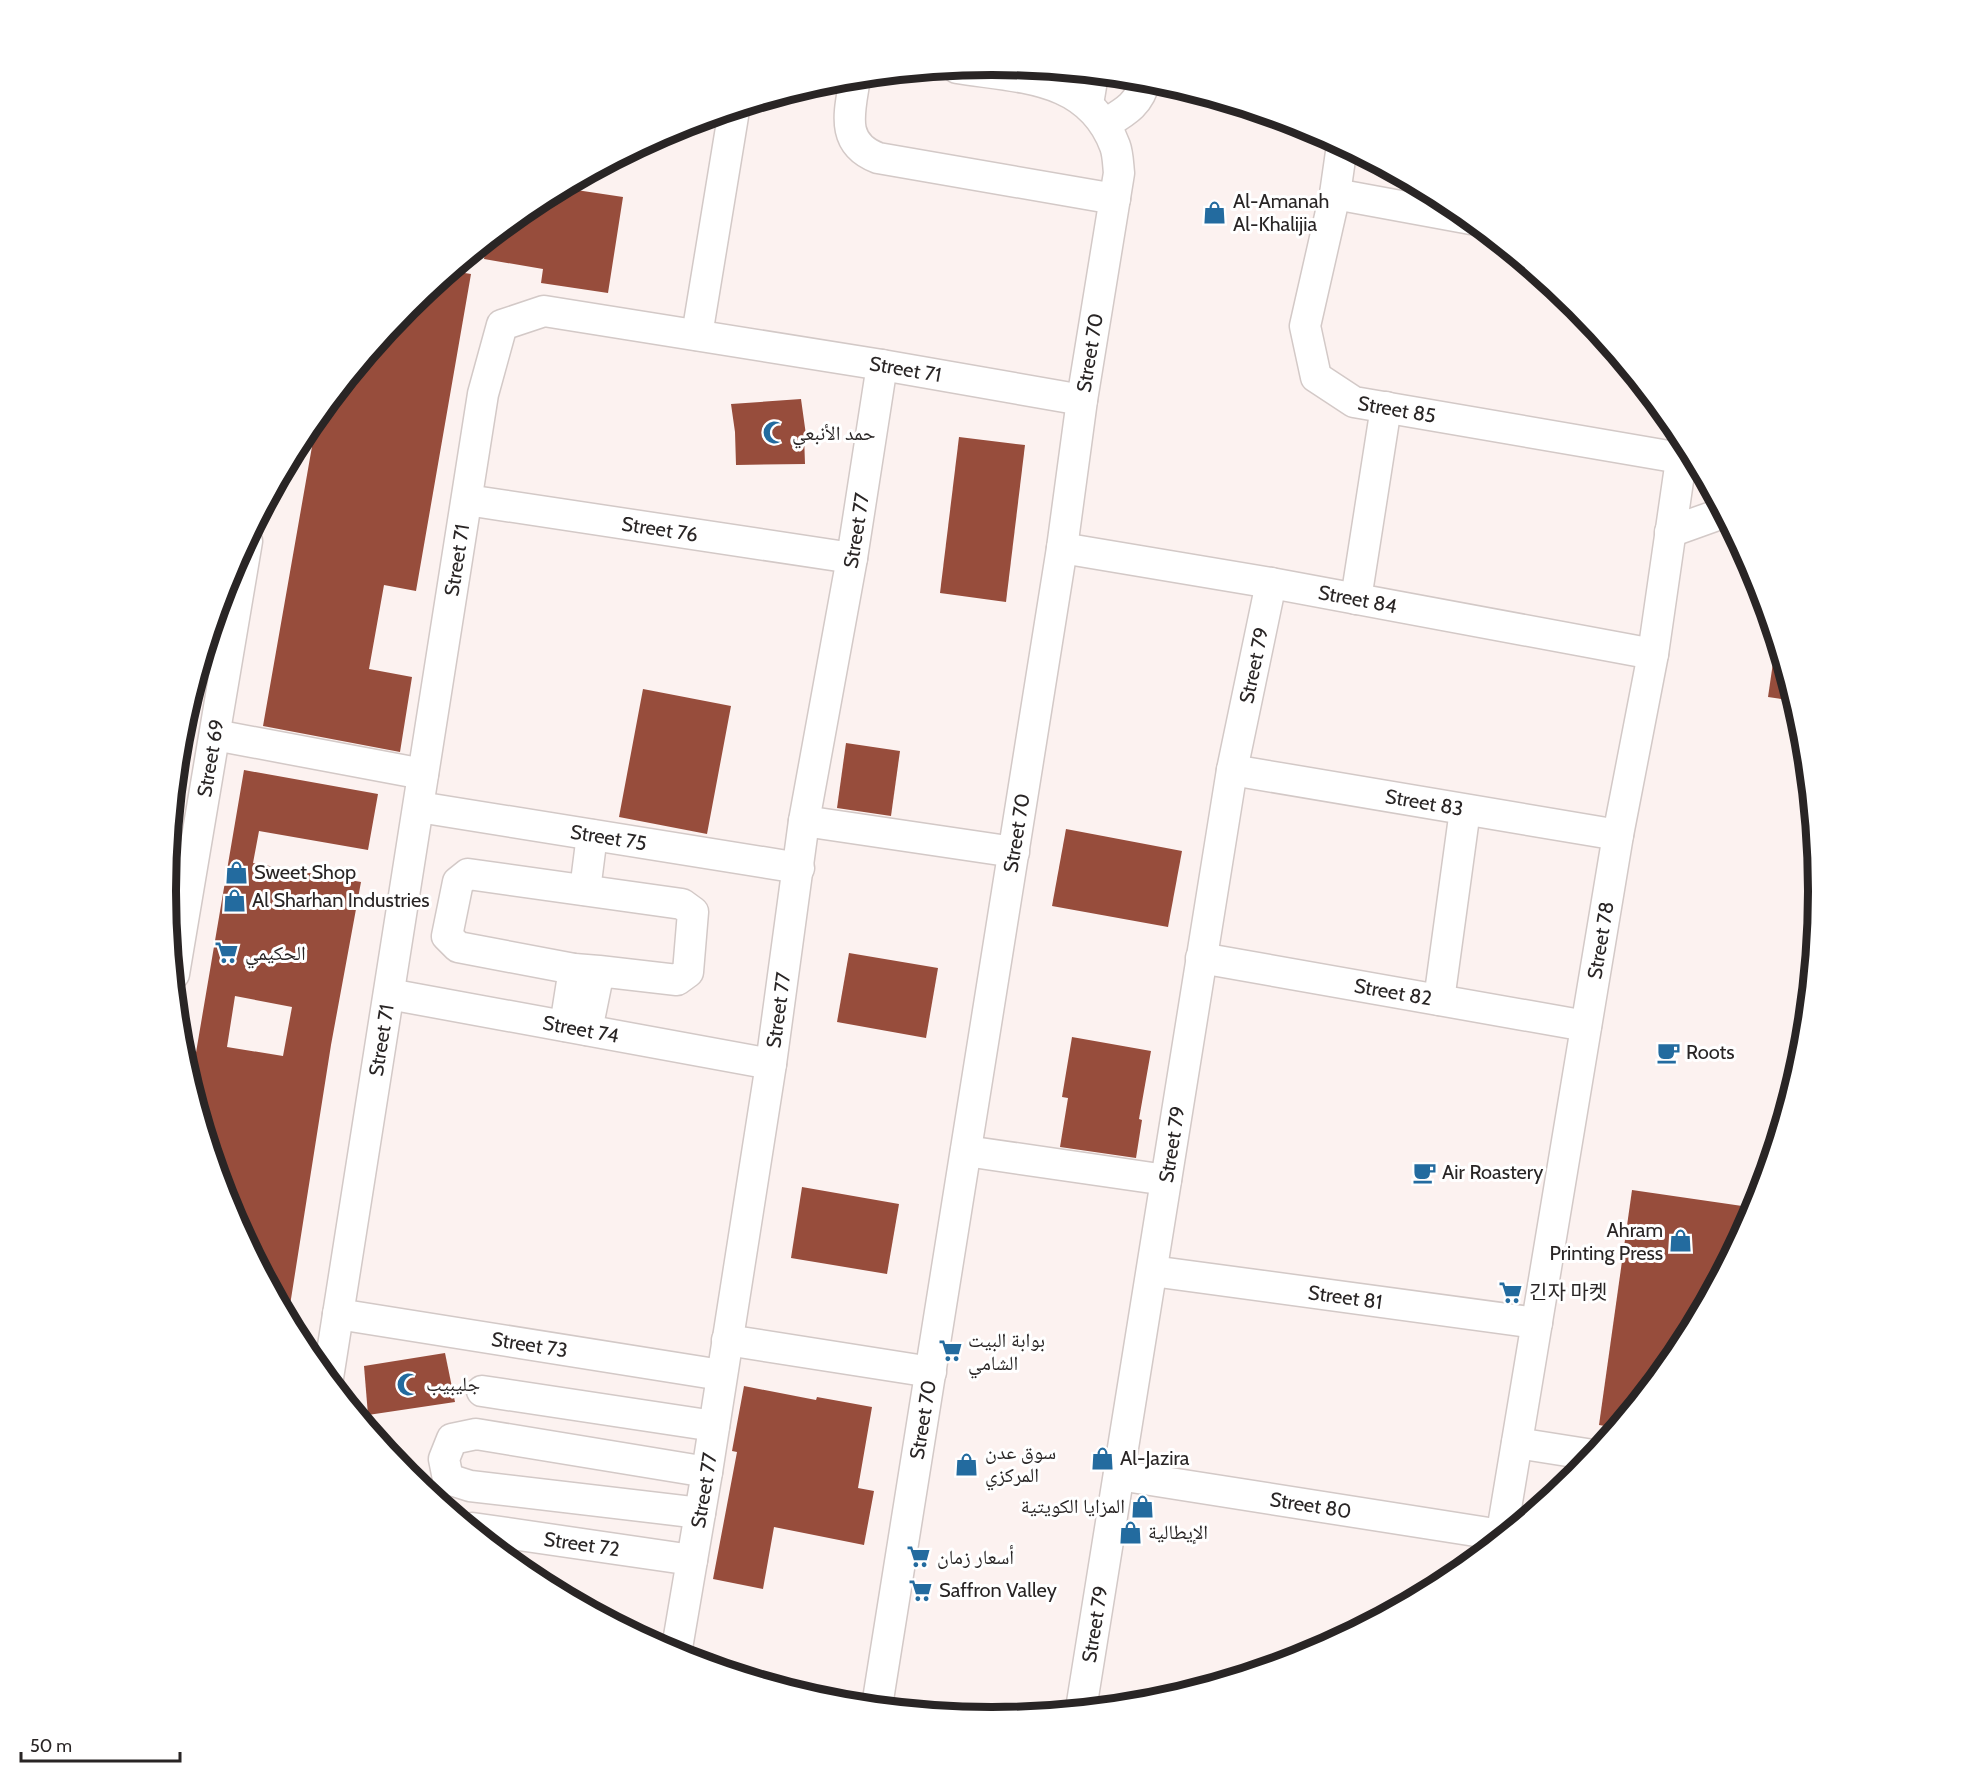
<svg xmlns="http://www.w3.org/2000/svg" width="1985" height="1782" viewBox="0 0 1985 1782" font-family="Cabin,'Noto Naskh Arabic','Noto Sans KR',sans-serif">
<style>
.building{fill:#974d3c;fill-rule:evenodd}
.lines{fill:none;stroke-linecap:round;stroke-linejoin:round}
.minor-casing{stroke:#d3c9c7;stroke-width:33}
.minor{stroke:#fff;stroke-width:30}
.labels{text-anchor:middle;stroke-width:6;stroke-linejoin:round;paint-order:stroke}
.poi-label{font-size:20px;fill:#292525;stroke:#fff;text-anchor:start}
.street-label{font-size:20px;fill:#292525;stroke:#fff}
.rim{fill:none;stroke:#292525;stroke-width:8}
</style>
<rect width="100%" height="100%" fill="#fcf2f0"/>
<g class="building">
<polygon points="563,188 623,197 608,293 541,283 543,269 484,259 487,242 534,204"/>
<polygon points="452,271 471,274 416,591 384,585 369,669 412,677 400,752 263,726 317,418 408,306"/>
<polygon points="801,399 806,435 804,435 805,464 736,465 735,432 731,404"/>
<polygon points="959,437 1025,445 1006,602 940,593"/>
<polygon points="1776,642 1794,701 1768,697"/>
<polygon points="643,689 731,706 707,834 619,817"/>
<polygon points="846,743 900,751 891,816 837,808"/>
<path d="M 244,770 L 378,794 L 368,850 L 259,831 L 253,863 L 361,882 L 331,1045 L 288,1318 L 229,1207 L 191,1082 ZM 235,996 L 292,1007 L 283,1056 L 227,1047 Z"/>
<polygon points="1066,829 1182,851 1168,927 1052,906"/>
<polygon points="849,953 938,968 926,1038 837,1022"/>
<polygon points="1072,1037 1151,1051 1139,1119 1142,1120 1136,1158 1060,1147 1068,1098 1062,1097"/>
<polygon points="802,1187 899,1204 887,1274 791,1258"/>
<polygon points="1632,1190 1756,1208 1680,1350 1616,1428 1599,1425"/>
<polygon points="445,1353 455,1402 368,1415 364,1366"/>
<polygon points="744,1386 816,1400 817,1397 872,1407 858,1488 874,1491 864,1545 774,1527 763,1589 713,1579 737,1452 732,1451"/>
</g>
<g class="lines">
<defs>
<g id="minor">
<path d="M 855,78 C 850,111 839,143 878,158 L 1115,199"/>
<polyline points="1088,104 1093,74"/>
<path d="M 1105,124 C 1125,112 1140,104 1145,80"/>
<path id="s1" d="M 1342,145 L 1335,194 L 1305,326 L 1316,377 L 1354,402 L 1680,458"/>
<polyline points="1335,194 1471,219"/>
<polyline points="697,335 734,110"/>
<path id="s2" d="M 467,500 L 852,558"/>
<polyline points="1670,532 1723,513"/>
<path id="s3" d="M 1062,548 L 1271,583 L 1653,654"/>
<polyline points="1356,599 1386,407"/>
<polyline points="215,735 423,774"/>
<path id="s4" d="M 1232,770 L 1618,835"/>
<path id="s5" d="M 419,807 L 799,868"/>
<polyline points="804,821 1014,852"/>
<polyline points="585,890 592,835"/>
<path id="s6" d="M 1201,958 L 1586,1026"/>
<path id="s7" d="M 174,974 L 247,541"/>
<path id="s8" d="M 389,994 L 771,1064"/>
<polyline points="1439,1000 1465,810"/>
<polyline points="565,1026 574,969"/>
<polyline points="587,1030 599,971 677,980 688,972 693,912 682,904 468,874 458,882 447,936 458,947 574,969 599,971"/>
<polyline points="966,1151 1166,1180"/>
<path id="s9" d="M 1152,1271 L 1537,1323"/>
<path id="s10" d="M 338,1314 L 721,1375"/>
<polyline points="727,1340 931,1372"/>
<path id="s11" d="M 328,1378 L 483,394 L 502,325 L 544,311 L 882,365 L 1082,400"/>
<polyline points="482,1391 714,1426"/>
<polyline points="1517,1443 1593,1455"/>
<path id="s12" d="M 1119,1475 L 1501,1535"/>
<polyline points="700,1513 470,1486 448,1479 444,1459 452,1439 476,1434 707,1472"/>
<path id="s13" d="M 472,1528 L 692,1560"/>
<path id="s14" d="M 1501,1538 L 1618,835 L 1653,654 L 1684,439"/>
<path id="s15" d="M 676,1654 L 707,1472 L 771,1064 L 804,821 L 852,558 L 882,365"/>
<path id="s16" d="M 877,1706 L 1062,548 L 1082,400 L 1119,173 C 1118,164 1118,154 1115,146 C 1089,76 1020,78 957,68"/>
<path id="s17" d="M 1081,1709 L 1232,770 L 1271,583"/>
</g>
</defs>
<use href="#minor" class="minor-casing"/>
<use href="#minor" class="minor"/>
</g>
<defs>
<symbol id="shop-bare" viewBox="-9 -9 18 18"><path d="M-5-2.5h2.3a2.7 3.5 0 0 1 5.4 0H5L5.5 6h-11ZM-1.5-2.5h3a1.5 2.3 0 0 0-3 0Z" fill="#236b9f" stroke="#fff" stroke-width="2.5" paint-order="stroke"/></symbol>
<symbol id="mosque-bare" viewBox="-9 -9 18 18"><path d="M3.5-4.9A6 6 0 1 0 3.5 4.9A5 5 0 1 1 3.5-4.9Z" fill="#236b9f" stroke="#fff" stroke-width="2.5" paint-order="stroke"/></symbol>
<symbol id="supermarket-bare" viewBox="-9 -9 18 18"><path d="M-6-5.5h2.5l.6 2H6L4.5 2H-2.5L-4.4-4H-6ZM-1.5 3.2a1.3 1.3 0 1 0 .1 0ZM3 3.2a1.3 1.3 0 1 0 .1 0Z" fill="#236b9f" stroke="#fff" stroke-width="2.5" paint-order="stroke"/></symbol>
<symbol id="cafe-bare" viewBox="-9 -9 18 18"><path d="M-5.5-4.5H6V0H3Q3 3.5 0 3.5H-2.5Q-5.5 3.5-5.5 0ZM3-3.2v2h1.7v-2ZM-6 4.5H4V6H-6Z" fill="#236b9f" stroke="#fff" stroke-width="2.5" paint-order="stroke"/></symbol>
</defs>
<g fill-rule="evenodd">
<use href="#shop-bare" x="1198" y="196" width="33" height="33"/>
<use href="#mosque-bare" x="758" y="416" width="33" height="33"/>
<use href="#shop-bare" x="220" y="856" width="33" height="33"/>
<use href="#shop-bare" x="218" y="884" width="33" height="33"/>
<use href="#supermarket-bare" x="210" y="936" width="33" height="33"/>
<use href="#cafe-bare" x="1652" y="1036" width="33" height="33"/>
<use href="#cafe-bare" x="1408" y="1156" width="33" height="33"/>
<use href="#shop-bare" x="1664" y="1224" width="33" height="33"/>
<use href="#supermarket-bare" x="1494" y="1276" width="33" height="33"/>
<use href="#supermarket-bare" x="934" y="1334" width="33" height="33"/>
<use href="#mosque-bare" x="392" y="1368" width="33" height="33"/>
<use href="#shop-bare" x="1086" y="1442" width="33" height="33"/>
<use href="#shop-bare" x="950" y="1448" width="33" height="33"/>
<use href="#shop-bare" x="1126" y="1490" width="33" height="33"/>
<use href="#shop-bare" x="1114" y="1516" width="33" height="33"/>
<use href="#supermarket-bare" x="902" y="1540" width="33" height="33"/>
<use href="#supermarket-bare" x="904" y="1574" width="33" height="33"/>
</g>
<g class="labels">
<g class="poi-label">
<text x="1233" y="208">Al-Amanah<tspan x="1233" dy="23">Al-Khalijia</tspan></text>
<text x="792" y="440">حمد الأنبعي</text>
<text x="254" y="879">Sweet Shop</text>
<text x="252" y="907">Al Sharhan Industries</text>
<text x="245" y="960">الحكيمي</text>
<text x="1686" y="1059">Roots</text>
<text x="1442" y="1179">Air Roastery</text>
<text x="1663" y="1237" text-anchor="end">Ahram<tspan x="1663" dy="23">Printing Press</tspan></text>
<text x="1529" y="1299">긴자 마켓</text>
<text x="968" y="1347">بوابة البيت<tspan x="968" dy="23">الشامي</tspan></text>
<text x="426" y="1391">جليبيب</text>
<text x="985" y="1459">سوق عدن<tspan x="985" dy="23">المركزي</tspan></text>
<text x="1120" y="1465">Al-Jazira</text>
<text x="1125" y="1513" text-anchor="end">المزايا الكويتية</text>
<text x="1148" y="1539">الإيطالية</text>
<text x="937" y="1564">أسعار زمان</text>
<text x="939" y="1597">Saffron Valley</text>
</g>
<g class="street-label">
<text dy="7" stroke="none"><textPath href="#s16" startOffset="1370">Street 70</textPath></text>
<text dy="7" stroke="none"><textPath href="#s11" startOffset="1478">Street 71</textPath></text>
<text dy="7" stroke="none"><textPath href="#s1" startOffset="326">Street 85</textPath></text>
<text dy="7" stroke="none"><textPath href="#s2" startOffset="195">Street 76</textPath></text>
<text dy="7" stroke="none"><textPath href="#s15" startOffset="1138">Street 77</textPath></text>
<text dy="7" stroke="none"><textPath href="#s11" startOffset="828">Street 71</textPath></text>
<text dy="7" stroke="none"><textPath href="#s3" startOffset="300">Street 84</textPath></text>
<text dy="7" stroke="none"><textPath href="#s17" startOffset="1058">Street 79</textPath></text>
<text dy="7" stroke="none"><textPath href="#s7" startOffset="219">Street 69</textPath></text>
<text dy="7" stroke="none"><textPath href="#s4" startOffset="195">Street 83</textPath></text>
<text dy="7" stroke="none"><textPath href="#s16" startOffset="884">Street 70</textPath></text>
<text dy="7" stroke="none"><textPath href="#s5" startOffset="192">Street 75</textPath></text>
<text dy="7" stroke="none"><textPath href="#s14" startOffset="606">Street 78</textPath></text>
<text dy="7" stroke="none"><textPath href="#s6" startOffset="195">Street 82</textPath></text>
<text dy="7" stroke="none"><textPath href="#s15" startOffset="652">Street 77</textPath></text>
<text dy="7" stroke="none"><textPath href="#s8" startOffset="195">Street 74</textPath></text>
<text dy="7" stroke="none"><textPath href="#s11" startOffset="342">Street 71</textPath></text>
<text dy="7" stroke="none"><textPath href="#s17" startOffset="572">Street 79</textPath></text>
<text dy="7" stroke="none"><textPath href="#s9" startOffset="195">Street 81</textPath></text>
<text dy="7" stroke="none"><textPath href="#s10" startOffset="194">Street 73</textPath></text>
<text dy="7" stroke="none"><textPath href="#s16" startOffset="290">Street 70</textPath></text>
<text dy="7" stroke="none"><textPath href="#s15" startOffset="166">Street 77</textPath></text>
<text dy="7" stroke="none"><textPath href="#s12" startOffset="194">Street 80</textPath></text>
<text dy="7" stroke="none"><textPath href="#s13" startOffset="111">Street 72</textPath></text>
<text dy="7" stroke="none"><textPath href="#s17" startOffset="86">Street 79</textPath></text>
</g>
</g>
<path d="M0 0H1985V1782H0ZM176 891a816 816 0 1 1 1632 0a816 816 0 1 1-1632 0Z" fill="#fff" fill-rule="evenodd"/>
<path class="rim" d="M176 891a816 816 0 1 1 1632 0a816 816 0 1 1-1632 0Z"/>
<path d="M21 1752v9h159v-9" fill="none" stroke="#292525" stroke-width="3"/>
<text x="30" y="1752" font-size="18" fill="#292525" stroke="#ffffff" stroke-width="4.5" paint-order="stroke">50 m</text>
</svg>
